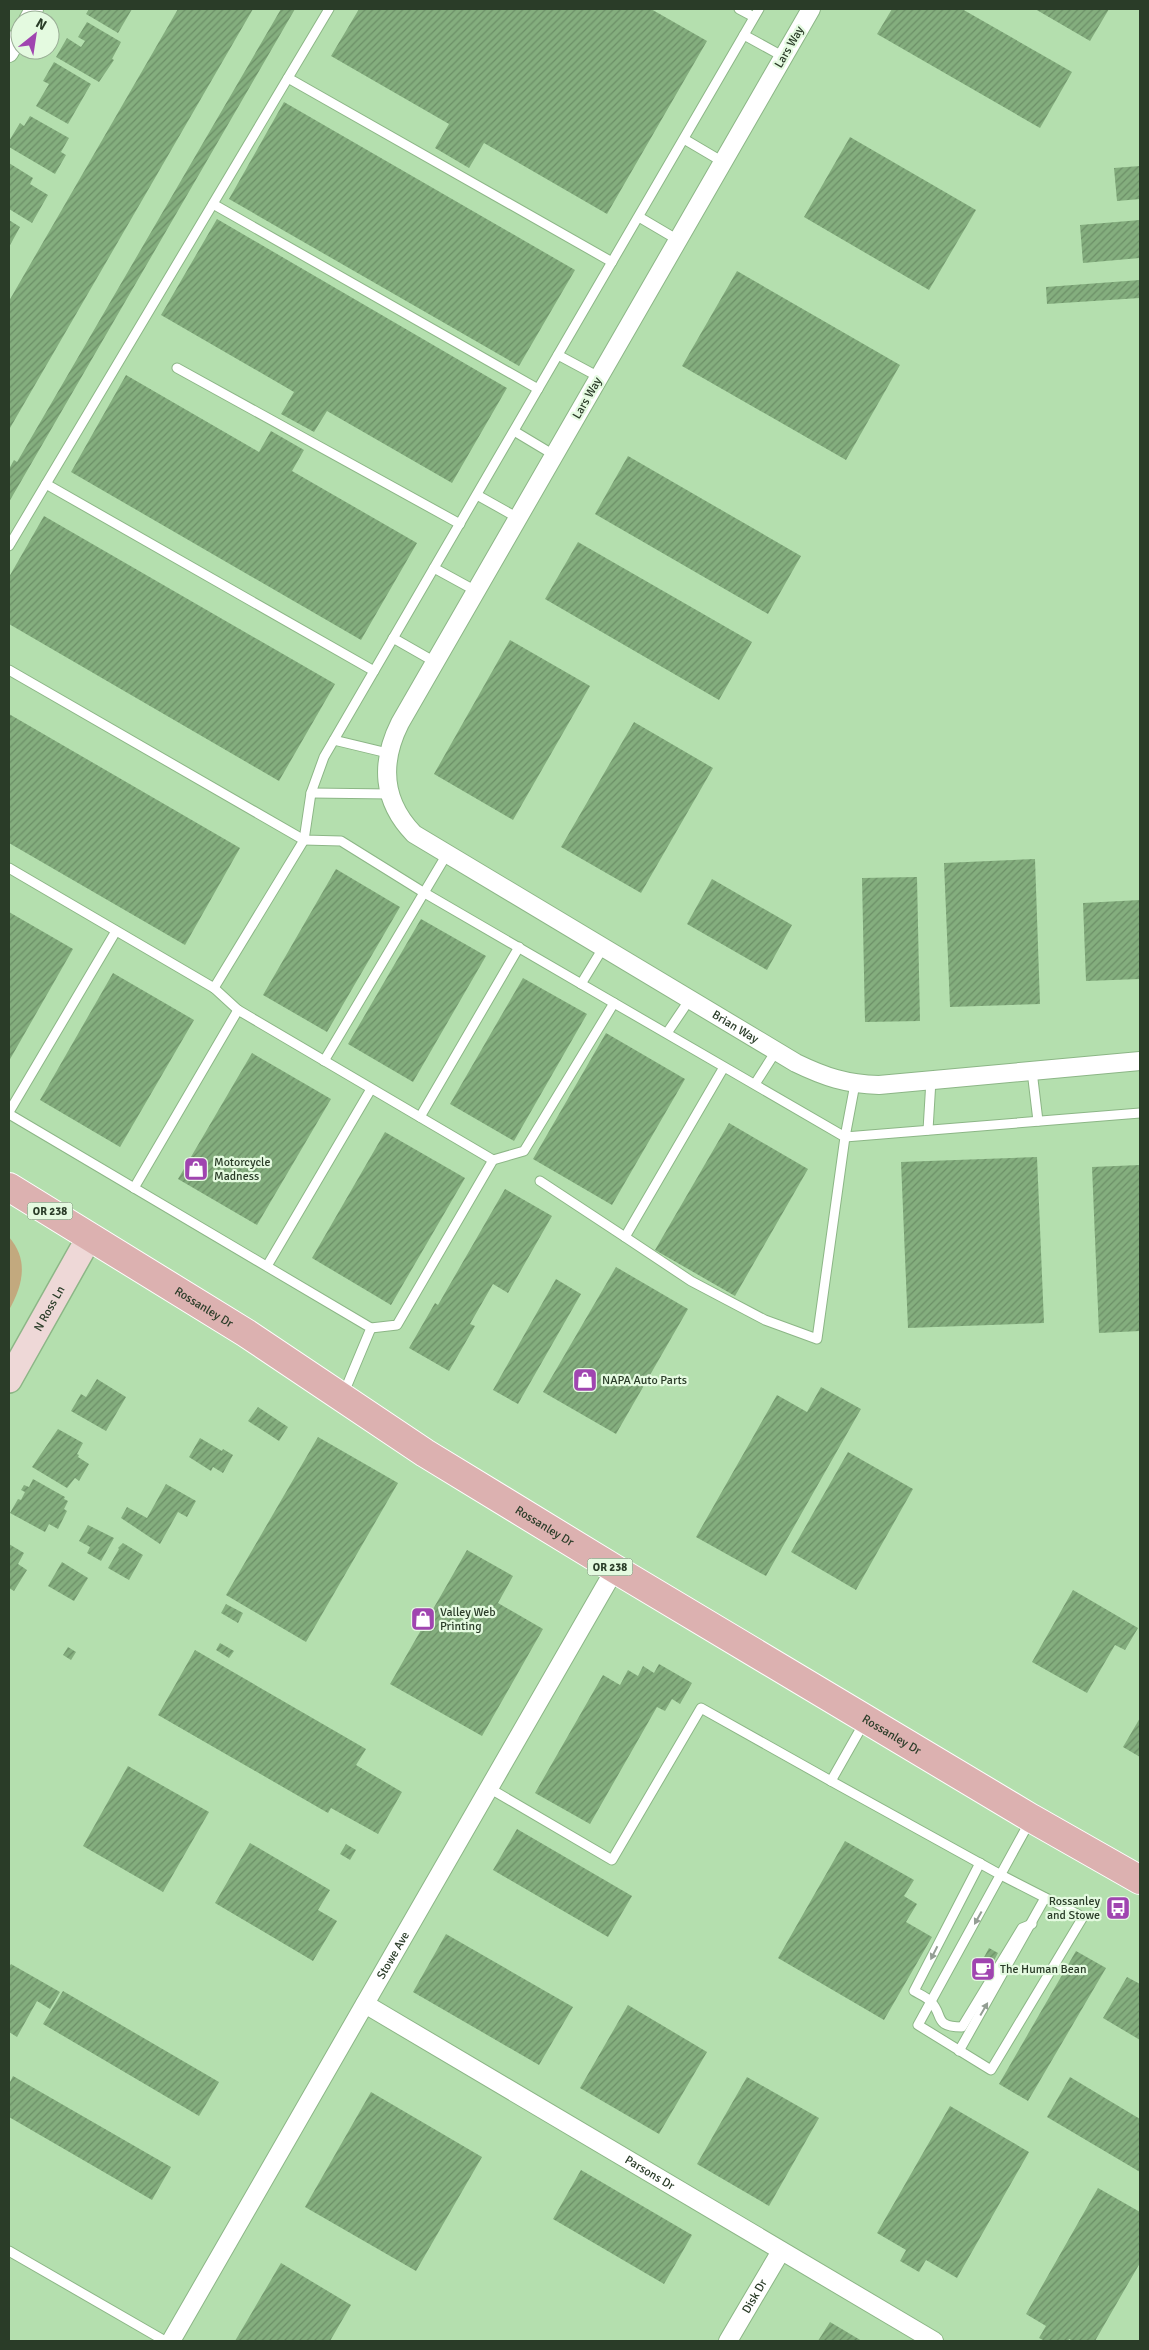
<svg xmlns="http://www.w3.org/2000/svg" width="1149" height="2350" viewBox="0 0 1149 2350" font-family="Signika,sans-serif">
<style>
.green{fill:#c2a97e}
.building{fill:url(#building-hatch)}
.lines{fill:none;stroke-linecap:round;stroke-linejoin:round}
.lane-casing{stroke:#8cb686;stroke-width:11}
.street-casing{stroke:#8cb686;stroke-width:20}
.secondary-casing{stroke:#8cb686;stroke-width:28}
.primary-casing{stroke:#fff;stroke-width:30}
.lane{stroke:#fff;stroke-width:9}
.street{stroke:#fff;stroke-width:18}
.secondary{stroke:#eed8d7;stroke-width:25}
.primary{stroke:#dcb1b0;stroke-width:28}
.oneway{fill:#949e94}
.labels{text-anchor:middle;stroke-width:4.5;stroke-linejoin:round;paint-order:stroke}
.shield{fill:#e4fae0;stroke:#62755f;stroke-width:1}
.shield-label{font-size:11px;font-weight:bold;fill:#2a3c28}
.street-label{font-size:12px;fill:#2a3c28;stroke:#e4fae0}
.poi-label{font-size:12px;fill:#2a3c28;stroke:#e4fae0;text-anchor:start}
</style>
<defs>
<pattern id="building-hatch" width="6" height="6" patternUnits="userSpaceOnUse" patternTransform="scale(1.25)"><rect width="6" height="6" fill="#84ae7e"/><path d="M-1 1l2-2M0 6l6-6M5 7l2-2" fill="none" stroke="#6c8f67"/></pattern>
</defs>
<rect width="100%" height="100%" fill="#b4dfae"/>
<path class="green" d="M 9,1237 C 29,1260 23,1285 9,1310 Z"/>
<g class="building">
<polygon points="89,9 132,9 118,33 86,14"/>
<polygon points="178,9 253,9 10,428 9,301"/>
<polygon points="281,9 295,9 9,502 9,469 14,460 17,462"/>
<polygon points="359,9 651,9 707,41 607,214 484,143 469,168 435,148 449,124 331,56"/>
<polygon points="892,9 962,9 1072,72 1040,128 877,34"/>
<polygon points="1035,9 1109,9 1090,41"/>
<polygon points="87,22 121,42 112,59 114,60 99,82 56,57 67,38 81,47 85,41 78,37"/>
<polygon points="54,62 91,84 68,124 36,106 49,84 43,81"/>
<polygon points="284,102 575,270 519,366 229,199"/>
<polygon points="30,116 69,138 61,152 66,155 55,174 9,147 9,141 20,123 24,126"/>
<polygon points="850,137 976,210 929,290 804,217"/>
<polygon points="9,163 33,178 30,184 48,195 32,223 9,209"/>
<polygon points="1140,166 1140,199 1117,201 1114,168"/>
<polygon points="217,219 507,388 452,483 327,411 314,432 281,414 294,392 161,315"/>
<polygon points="9,220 20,227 9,247"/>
<polygon points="1140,220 1140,258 1083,263 1080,225"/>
<polygon points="737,271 900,365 846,460 682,366"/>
<polygon points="1140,280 1140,298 1047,304 1046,287"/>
<polygon points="126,375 259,452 271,431 304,450 292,471 417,543 361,640 71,472"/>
<polygon points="628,456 801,556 768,614 595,514"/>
<polygon points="44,516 335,684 279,781 9,624 9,577"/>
<polygon points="578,542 752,642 719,700 545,599"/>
<polygon points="510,640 590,686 513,820 434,774"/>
<polygon points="9,714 240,848 185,945 9,843"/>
<polygon points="634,722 713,768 641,893 561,847"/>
<polygon points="1035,859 1040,1004 950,1007 944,863"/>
<polygon points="336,869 400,907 327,1032 263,995"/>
<polygon points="917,877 920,1021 865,1022 862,878"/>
<polygon points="712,879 792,925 767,970 687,924"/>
<polygon points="1140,900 1140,979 1086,981 1083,903"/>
<polygon points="9,912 73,949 9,1061"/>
<polygon points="421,919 486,956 413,1082 348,1044"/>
<polygon points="113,973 194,1020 120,1147 40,1100"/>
<polygon points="523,978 587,1014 514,1141 450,1104"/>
<polygon points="606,1033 685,1079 612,1205 533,1159"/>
<polygon points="252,1053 331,1099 257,1225 178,1179"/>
<polygon points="729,1123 808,1169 735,1296 655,1250"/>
<polygon points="385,1132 465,1178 391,1305 312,1258"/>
<polygon points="1037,1157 1044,1323 908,1328 901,1162"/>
<polygon points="1140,1165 1140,1331 1099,1333 1092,1167"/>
<polygon points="505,1189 552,1216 508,1293 493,1284 470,1324 475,1326 449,1371 409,1348 435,1303 438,1305"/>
<polygon points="616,1267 688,1309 616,1434 543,1392"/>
<polygon points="556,1279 581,1294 518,1404 493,1390"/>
<polygon points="97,1379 126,1397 106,1431 71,1411 81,1394 86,1397"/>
<polygon points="821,1387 861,1409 766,1576 696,1537 777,1395 807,1412"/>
<polygon points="258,1407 288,1427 279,1441 248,1421"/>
<polygon points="58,1429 83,1443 77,1454 79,1455 78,1457 89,1464 79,1481 75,1478 67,1488 32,1467"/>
<polygon points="318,1437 398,1483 306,1642 226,1595"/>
<polygon points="200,1438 222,1451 223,1449 233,1455 223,1473 213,1467 211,1471 189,1457"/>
<polygon points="848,1452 913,1489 856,1590 791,1552"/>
<polygon points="33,1479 65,1497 64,1499 68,1501 64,1509 67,1511 58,1529 49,1524 45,1532 10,1513 18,1499 21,1500 25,1492 21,1490 24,1485 29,1487"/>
<polygon points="166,1484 196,1501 187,1517 178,1512 160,1544 121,1518 127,1507 147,1518"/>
<polygon points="88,1525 114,1538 101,1561 87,1553 90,1547 79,1541"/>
<polygon points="123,1543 143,1555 129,1580 108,1568 119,1549 118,1548"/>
<polygon points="9,1544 24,1553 18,1564 27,1570 14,1591 9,1588"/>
<polygon points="467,1550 513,1576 498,1603 543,1629 482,1736 390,1684"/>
<polygon points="62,1562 88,1578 74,1601 48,1586"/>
<polygon points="1073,1590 1138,1628 1125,1650 1115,1645 1087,1693 1032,1662"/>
<polygon points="226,1604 243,1613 238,1623 221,1613"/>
<polygon points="220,1643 234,1651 229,1658 216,1650"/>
<polygon points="68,1647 76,1652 71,1660 63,1655"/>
<polygon points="195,1650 366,1749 356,1765 402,1792 378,1834 331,1808 328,1813 158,1715"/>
<polygon points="659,1664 692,1683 680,1704 672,1699 665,1711 657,1707 590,1824 535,1793 603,1675 620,1685 628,1670 638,1676 643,1666 654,1673"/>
<polygon points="1140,1718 1140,1757 1123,1747"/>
<polygon points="128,1766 209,1812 163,1892 83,1846"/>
<polygon points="517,1829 632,1896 608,1937 493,1870"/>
<polygon points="845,1841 914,1880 904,1896 917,1904 906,1922 932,1937 884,2020 778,1958"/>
<polygon points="250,1843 330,1890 318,1910 337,1921 313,1961 215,1903"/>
<polygon points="346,1844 356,1850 350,1860 340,1854"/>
<polygon points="446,1934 573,2007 539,2065 413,1992"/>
<polygon points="989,1948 998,1953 983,1981 974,1976"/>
<polygon points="1076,1951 1106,1968 1028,2101 999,2084"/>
<polygon points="11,1964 60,1992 50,2009 37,2001 17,2037 9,2032 9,1967"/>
<polygon points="1127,1977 1140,1984 1140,2040 1103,2018"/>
<polygon points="63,1991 219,2082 199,2116 43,2024"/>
<polygon points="628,2005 707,2052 659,2134 580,2088"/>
<polygon points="13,2076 171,2167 152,2200 9,2117 9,2084"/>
<polygon points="747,2077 819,2118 769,2206 697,2164"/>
<polygon points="1070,2077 1140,2119 1140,2172 1047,2117"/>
<polygon points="371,2092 482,2157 416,2271 305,2207"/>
<polygon points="950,2106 1029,2152 957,2278 926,2260 919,2272 900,2261 906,2250 877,2233"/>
<polygon points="581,2170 692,2235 664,2284 553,2219"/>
<polygon points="1098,2188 1140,2212 1140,2263 1095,2341 1073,2341 1069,2339 1068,2341 1045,2341 1039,2338 1046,2326 1026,2314"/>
<polygon points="281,2263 351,2305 330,2341 235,2341"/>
<polygon points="830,2322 862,2341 818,2341"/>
</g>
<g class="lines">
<defs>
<g id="lane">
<polyline points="739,9 754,17"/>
<polyline points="744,35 784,57"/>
<polyline points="288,78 612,262"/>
<polyline points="684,139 723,162"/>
<polyline points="213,204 538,389"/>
<polyline points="639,217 678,240"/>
<polyline points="558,355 599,377"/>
<polyline points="177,368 460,524"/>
<polyline points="514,431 554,455"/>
<polyline points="46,484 374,671"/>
<polyline points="477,495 518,518"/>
<polyline points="9,546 329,9"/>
<polyline points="434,568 476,591"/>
<polyline points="393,638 435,662"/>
<polyline points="9,670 304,840 214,988 9,868"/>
<polyline points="334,740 388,753"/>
<polyline points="311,793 391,794"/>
<polyline points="581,984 603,948"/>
<polyline points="214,988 238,1010 493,1160 397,1325 371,1328"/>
<polyline points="614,1003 845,1137 817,1339 765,1320 691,1281 625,1237 724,1067"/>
<polyline points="667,1033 690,999"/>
<polyline points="324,1061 447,854"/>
<polyline points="1032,1071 1038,1121"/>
<polyline points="755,1084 776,1051"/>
<polyline points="855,1084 845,1137 1140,1113"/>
<polyline points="9,1112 116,931"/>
<polyline points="9,1114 371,1328 343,1395"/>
<polyline points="420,1117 519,947"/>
<polyline points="928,1130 931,1080"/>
<polyline points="493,1160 524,1151 614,1003 423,892 341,841 304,840 311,793 324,757 759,9"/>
<polyline points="540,1181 625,1237"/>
<polyline points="134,1188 238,1010"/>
<polyline points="267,1266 371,1089"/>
<polyline points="831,1781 1001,1875 1083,1917 991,2070 918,2025 1030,1821"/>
<polyline points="489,1788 612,1860 701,1708 831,1781 865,1721"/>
<path d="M 980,1863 L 914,1991 C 919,1994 927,1997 931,2002 C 944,2015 933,2027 962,2027 L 1022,1928 L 1032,1924"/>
<polyline points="959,2051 1045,1898"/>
<polyline points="9,2251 165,2341"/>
</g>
<g id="street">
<path id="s1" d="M 811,9 L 400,723 C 380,763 382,801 414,834 L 796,1063 C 825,1077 846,1084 879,1085 L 1140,1061"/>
<polyline points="28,20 34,9"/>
<polyline points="9,53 20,33"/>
<path id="s2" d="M 365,2004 L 934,2341"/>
<path id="s3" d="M 171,2341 L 615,1569"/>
<path id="s4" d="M 728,2341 L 781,2251"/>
</g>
<g id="secondary">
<path id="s5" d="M 9,1380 L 90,1236"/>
</g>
<g id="primary">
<path id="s6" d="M 9,1187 L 246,1333 L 425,1453 L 615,1569 L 1031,1818 L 1140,1880"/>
</g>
</defs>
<use href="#lane" class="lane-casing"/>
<use href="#street" class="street-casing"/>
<use href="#secondary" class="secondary-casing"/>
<use href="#primary" class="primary-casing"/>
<use href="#lane" class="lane"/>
<use href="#street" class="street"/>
<use href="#secondary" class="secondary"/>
<use href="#primary" class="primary"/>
</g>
<defs><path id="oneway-solid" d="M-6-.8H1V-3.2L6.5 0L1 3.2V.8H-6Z" transform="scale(1.25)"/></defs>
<g class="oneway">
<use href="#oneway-solid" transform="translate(978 1918) rotate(119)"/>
<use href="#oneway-solid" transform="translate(934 1953) rotate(117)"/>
<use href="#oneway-solid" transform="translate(984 2009) rotate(-60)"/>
</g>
<defs>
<symbol id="shop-square" viewBox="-11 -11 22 22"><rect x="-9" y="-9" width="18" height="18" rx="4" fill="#a045b0" stroke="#e4fae0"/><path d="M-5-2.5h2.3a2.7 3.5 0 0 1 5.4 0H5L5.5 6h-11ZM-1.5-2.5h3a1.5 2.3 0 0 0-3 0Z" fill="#fff"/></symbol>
<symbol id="bus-square" viewBox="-11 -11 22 22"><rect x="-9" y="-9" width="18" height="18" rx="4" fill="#a045b0" stroke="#e4fae0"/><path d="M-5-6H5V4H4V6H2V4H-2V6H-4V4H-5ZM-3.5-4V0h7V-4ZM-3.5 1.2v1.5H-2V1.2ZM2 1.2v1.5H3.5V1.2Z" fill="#fff"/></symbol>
<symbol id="cafe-square" viewBox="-11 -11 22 22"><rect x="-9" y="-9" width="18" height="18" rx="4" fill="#a045b0" stroke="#e4fae0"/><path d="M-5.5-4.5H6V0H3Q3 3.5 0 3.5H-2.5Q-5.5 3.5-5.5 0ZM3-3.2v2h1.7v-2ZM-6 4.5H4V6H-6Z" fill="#fff"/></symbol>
</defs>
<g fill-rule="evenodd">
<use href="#shop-square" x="182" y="1155" width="28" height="28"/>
<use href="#shop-square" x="571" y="1366" width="28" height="28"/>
<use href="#shop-square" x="409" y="1605" width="28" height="28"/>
<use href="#bus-square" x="1104" y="1894" width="28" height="28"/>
<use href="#cafe-square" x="969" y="1955" width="28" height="28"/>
</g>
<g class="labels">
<g class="shield">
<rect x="27.5" y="1202.5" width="45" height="17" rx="4"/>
<rect x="587.5" y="1558.5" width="45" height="17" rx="4"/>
</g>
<g class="shield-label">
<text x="50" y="1215">OR 238</text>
<text x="610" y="1571">OR 238</text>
</g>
<g class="street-label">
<text transform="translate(789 47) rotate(-60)" y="4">Lars Way</text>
<text transform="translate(587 398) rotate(-60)" y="4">Lars Way</text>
<text dy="4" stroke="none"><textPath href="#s1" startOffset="1319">Brian Way</textPath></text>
<text dy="4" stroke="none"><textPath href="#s6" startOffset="229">Rossanley Dr</textPath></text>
<text dy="4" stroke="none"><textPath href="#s5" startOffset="82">N Ross Ln</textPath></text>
<text dy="4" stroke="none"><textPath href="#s6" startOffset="634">Rossanley Dr</textPath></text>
<text dy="4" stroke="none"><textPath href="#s6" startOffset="1039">Rossanley Dr</textPath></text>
<text dy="4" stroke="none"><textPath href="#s3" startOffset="445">Stowe Ave</textPath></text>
<text dy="4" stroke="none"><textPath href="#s2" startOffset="331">Parsons Dr</textPath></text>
<text dy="4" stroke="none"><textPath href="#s4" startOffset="52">Disk Dr</textPath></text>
</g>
<g class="poi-label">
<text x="214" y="1166">Motorcycle<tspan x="214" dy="14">Madness</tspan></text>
<text x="602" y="1384">NAPA Auto Parts</text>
<text x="440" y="1616">Valley Web<tspan x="440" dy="14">Printing</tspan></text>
<text x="1100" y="1905" text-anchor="end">Rossanley<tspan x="1100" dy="14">and Stowe</tspan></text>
<text x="1000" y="1973">The Human Bean</text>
</g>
</g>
<rect width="1149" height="2350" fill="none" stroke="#2a3c28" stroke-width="20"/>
<g transform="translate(35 35) rotate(30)"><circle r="24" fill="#e4fae0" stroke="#9aae96"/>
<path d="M0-4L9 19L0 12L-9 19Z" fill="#a045b0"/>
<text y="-8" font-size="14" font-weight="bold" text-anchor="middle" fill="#2a3c28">N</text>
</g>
</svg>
